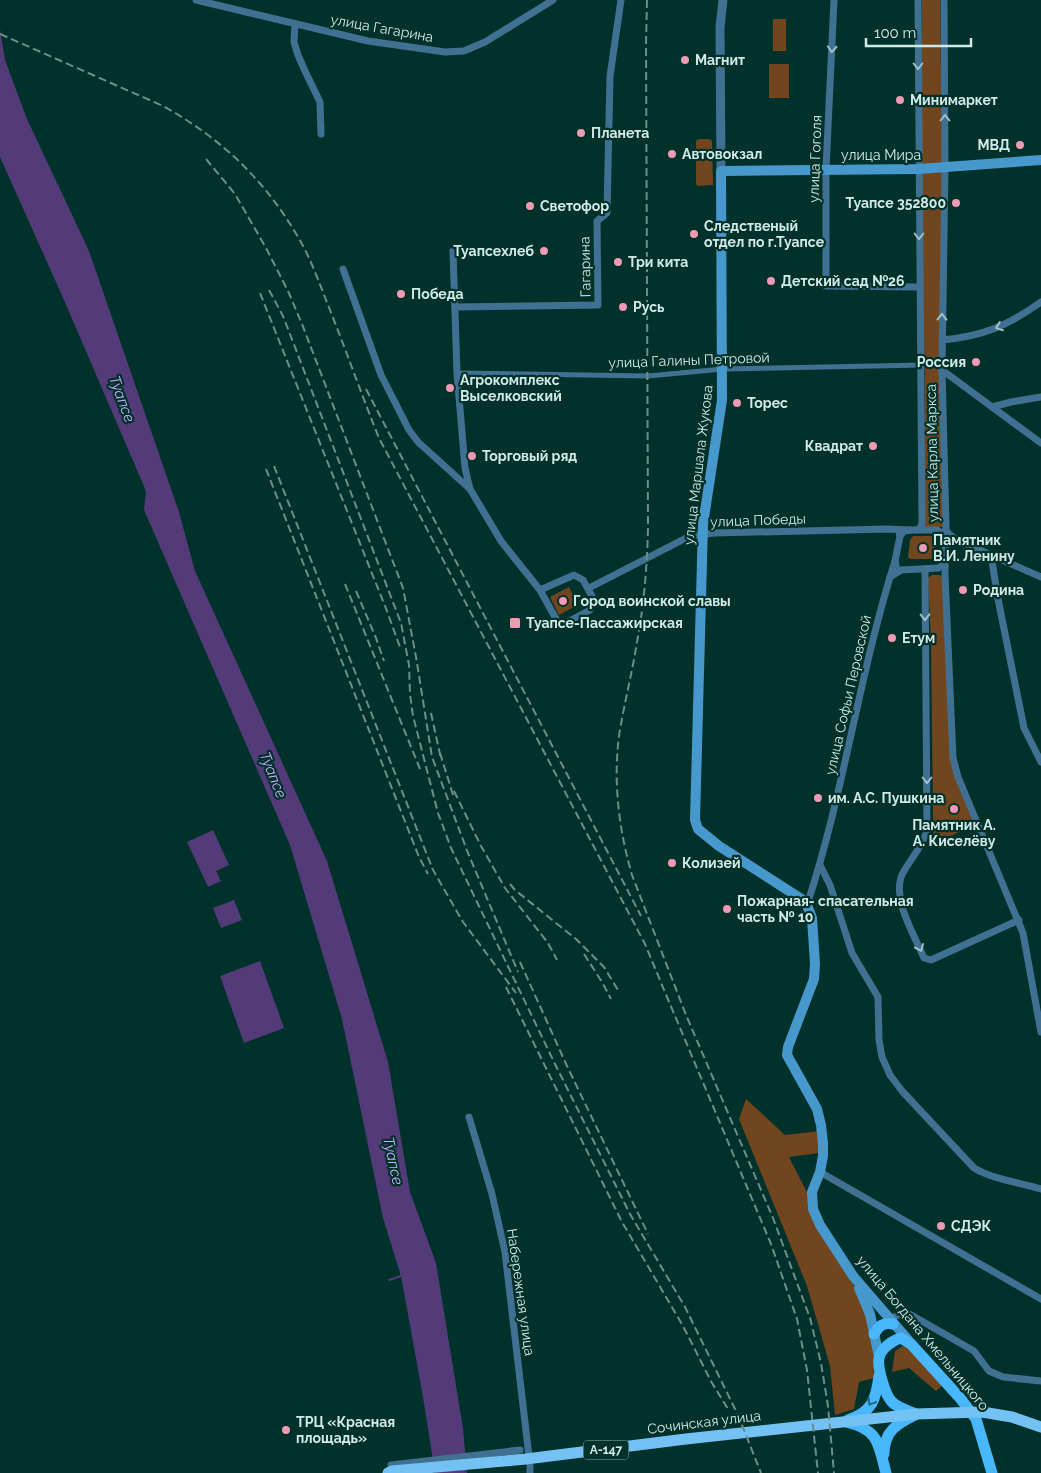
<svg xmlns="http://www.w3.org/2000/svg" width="1041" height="1473" viewBox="0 0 1041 1473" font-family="Raleway,sans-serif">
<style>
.green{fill:#71451e}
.water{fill:#533a78}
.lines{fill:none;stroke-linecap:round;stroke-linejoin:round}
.stream{stroke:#533a78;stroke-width:2}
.pedestrian{stroke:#417192;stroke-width:5}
.minor{stroke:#417192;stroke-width:7}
.tertiary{stroke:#417192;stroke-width:9}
.secondary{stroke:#4799cd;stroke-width:10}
.primary{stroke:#49b7fb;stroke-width:11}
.trunk{stroke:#74c2f4;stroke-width:11}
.rail{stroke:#6a8f89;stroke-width:2;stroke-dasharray:8 4;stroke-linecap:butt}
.oneway{stroke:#9fc0c8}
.oneway2{stroke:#1d677e}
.poi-dot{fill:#f09ab4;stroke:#00322b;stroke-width:2}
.labels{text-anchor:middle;stroke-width:4.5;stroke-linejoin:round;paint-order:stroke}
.shield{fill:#00322b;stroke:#93b3ad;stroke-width:1}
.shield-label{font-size:12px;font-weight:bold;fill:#d2eae5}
.street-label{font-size:14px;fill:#d2eae5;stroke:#00322b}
.poi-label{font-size:14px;font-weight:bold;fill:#d2eae5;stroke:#00322b;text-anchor:start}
.water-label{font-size:15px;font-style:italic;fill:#c9affa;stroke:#00322b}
</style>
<rect width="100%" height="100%" fill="#00322b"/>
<g class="green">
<polygon points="922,0 940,0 942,163 944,527 925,527 925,373 922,286"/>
<rect x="773" y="19" width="13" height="32"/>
<rect x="769" y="64" width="20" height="34"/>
<polygon points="699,139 709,139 712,141 713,185 698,186 696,184 696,141"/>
<polygon points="913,536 931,536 934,538 935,555 933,559 911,559 908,558 910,540"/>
<polygon points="932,575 940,575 944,579 951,758 977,823 947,838 930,841 933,833 933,812 931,644 928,578"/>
<polygon points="569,587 578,605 559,615 550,597"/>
<polygon points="746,1099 785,1135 819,1131 819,1153 789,1157 850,1277 868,1316 873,1351 874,1378 859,1382 854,1409 835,1415 830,1366 807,1286 739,1119"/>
<polygon points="906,1344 945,1383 936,1391 909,1368 892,1372 895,1351"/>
</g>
<g class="water">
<polygon points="0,29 5,60 27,119 89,251 179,512 195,571 327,861 388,1062 410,1192 436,1263 463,1428 467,1473 435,1473 423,1397 401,1276 383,1218 342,1019 290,845 144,510 146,491 64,300 0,157"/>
<polygon points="213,830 229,865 216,871 221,881 208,887 187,842"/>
<polygon points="234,900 242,920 221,928 213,908"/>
<polygon points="260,961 284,1028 244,1043 220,976"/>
</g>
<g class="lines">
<polyline class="stream" points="389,1280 401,1276"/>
<polyline class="pedestrian" points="457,373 648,376 723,369 922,365"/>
<g class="minor">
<polyline points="196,0 368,41 445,52 464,51 485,42 553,0"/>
<polyline points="834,0 826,169 826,286 919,287"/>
<polyline points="944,0 945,167 942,370 946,525 945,575 953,758 958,777 1023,933 1041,1032"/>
<polyline points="295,24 294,42 298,55 305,71 320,102 321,134"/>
<polyline points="453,251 457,373 465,468 470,489 501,541 540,590 560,626 590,610 593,598 583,580 574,575 540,590"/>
<polyline points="343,269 381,375 409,430 418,442 470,489"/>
<polyline points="455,307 598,305 597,221 607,213 610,76 621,0"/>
<path d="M 942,340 C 984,336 1007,326 1041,302"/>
<polyline points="942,370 1041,443"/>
<polyline points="992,407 1011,402 1041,397"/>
<polyline points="917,530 921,527 922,522 918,0"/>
<polyline points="946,530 949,534 957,540 1041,577"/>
<polyline points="900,536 904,531 910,530 937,530 943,534 945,540"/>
<polyline points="991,555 998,599 1024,728 1041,762"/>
<polyline points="896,565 895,561 900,536 899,532"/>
<path d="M 925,569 L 927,831 C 922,847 912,857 904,871 C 889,895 914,934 924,958 L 931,960 L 1019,920"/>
<polyline points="890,577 901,570 938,568 942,566 945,561"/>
<polyline points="589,588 690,536 714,533 888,529 910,530"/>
<path d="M 820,865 L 830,885 L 852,953 L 878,997 L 879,1040 L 882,1057 L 890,1075 L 902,1091 L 974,1168 C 994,1180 1019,1182 1041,1189"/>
<path d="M 807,905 C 844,793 859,674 895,561"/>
<polyline points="469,1117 492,1194 505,1252 530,1465 530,1473"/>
<polyline points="820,1172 1041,1299"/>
<polyline points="889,1319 906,1312 974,1351 989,1371 1003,1377 1041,1381"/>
<polyline points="391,1465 520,1450"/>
</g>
<polyline class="tertiary" points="721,171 720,27 723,0"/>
<g class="secondary">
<polyline points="859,1288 870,1314 879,1357"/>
<polyline points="909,1341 853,1276 820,1225 813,1209 812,1192 820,1172 823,1156 823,1143 821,1125 817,1109 787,1055 788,1047 814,979 815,964 812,918 807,905 803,900 719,846 698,829 695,820 703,524 722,400 721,171 919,169 1041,160"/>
</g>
<g class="primary">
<path d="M 874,1334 C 879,1326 883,1322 893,1324"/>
<path d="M 916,1414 C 909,1411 898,1408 892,1402 C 885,1395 877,1367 879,1358 C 881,1348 893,1340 901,1338 L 911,1344 L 960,1398 L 976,1419 L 992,1473"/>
<path d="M 848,1420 C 872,1412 876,1400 879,1376"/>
<path d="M 846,1422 C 880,1430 878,1444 886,1473"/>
<path d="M 884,1454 C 884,1432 896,1424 915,1415"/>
</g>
<polyline class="trunk" points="388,1473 392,1471 526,1459 686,1439 916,1414 982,1412 1012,1417 1041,1427"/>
<g class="rail">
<path d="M 647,0 L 646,44 L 648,529 C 647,567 644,605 637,642 C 632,674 624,704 619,736 C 613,783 619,830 632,875 L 686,1015 L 773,1218 L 810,1318 L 821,1363 L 828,1406 L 834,1473"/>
<path d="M 0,34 L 163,106 C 224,140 268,183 302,244 C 313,264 321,288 330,310 C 347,353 362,396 379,438 L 645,944 L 667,997 L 771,1244 L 797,1319 L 807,1370 L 818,1473"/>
<polyline points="206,159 235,194 266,248 288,291 302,324 403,588 416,657 432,757 468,853 518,972"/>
<polyline points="269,290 283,316 401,623 409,665 410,694 413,716 438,813 451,848 555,1064 630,1214 685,1307 738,1415 761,1473"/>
<polyline points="260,293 387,611 401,650"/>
<polyline points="366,389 641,916"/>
<polyline points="274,466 433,870 463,922 516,993"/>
<polyline points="266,469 419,857 428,874"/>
<polyline points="345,584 420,769"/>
<polyline points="356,591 376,638 384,661"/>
<polyline points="431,713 441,759"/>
<polyline points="440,753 454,798"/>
<polyline points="454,791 481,846 505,888 548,943 557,960"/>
<polyline points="510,884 515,890 576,939 604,967 618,990"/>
<polyline points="584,954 602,982 611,999"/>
<polyline points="520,962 567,1066 648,1234"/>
<polyline points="506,987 622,1222 683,1326 712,1383 728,1409"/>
</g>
</g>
<defs><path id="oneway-chevron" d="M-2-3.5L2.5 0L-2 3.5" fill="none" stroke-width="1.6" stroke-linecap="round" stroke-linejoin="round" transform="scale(1.25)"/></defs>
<g class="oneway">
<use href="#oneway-chevron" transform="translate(832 49) rotate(93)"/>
<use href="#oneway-chevron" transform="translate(918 66) rotate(90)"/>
<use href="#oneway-chevron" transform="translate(945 118) rotate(-90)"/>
<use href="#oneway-chevron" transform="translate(919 236) rotate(90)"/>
<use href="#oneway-chevron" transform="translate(942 317) rotate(-89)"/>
<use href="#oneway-chevron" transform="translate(999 327) rotate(159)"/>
<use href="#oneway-chevron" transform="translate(925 617) rotate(89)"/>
<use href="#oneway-chevron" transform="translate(927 780) rotate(90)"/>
<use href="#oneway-chevron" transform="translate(920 948) rotate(66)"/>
</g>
<use class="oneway2" href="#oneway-chevron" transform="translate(871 1402) rotate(121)"/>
<g class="poi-dot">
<circle cx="685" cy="60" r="5"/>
<circle cx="900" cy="100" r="5"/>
<circle cx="581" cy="133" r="5"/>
<circle cx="1020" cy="145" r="5"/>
<circle cx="672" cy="154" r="5"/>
<circle cx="956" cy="203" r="5"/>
<circle cx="530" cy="206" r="5"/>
<circle cx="694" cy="234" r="5"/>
<circle cx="544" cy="251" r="5"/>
<circle cx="618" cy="262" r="5"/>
<circle cx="771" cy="281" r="5"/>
<circle cx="401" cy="294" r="5"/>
<circle cx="623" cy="307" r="5"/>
<circle cx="976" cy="362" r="5"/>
<circle cx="450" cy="388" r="5"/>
<circle cx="737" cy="403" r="5"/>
<circle cx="873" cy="446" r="5"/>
<circle cx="472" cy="456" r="5"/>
<circle cx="923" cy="548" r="5"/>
<circle cx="963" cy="590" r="5"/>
<circle cx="563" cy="601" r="5"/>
<rect x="509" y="617" width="12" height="12" rx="2.5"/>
<circle cx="892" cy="638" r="5"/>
<circle cx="818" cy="798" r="5"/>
<circle cx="954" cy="809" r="5"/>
<circle cx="672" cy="863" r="5"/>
<circle cx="727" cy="909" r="5"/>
<circle cx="941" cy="1226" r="5"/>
<circle cx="286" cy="1430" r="5"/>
</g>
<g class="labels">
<rect class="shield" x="583.5" y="1440.5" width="45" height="19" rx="4"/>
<g class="shield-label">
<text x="606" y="1454">А-147</text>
</g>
<g class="street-label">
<text transform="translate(382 28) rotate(10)" y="5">улица Гагарина</text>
<text x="881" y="160">улица Мира</text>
<text transform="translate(815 159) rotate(-88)" y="5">улица Гоголя</text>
<text transform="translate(585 267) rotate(-91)" y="5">Гагарина</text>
<text transform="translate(689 360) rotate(-2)" y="5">улица Галины Петровой</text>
<text transform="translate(932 453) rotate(-91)" y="5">улица Карла Маркса</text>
<text transform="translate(698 465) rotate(-83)" y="5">улица Маршала Жукова</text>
<text transform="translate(758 520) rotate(-2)" y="5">улица Победы</text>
<text transform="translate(848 695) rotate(-77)" y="5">улица Софьи Перовской</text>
<text transform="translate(521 1292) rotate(82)" y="5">Набережная улица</text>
<text transform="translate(923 1333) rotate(50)" y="5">улица Богдана Хмельницкого</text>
<text transform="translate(704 1422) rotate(-7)" y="5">Сочинская улица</text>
</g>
<g class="poi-label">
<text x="695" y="65">Магнит</text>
<text x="910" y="105">Минимаркет</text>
<text x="591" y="138">Планета</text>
<text x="1010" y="150" text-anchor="end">МВД</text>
<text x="682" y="159">Автовокзал</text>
<text x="946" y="208" text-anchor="end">Туапсе 352800</text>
<text x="540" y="211">Светофор</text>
<text x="704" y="231">Следственый<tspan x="704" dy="16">отдел по г.Туапсе</tspan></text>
<text x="534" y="256" text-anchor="end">Туапсехлеб</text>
<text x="628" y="267">Три кита</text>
<text x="781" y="286">Детский сад №26</text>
<text x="411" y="299">Победа</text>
<text x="633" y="312">Русь</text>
<text x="966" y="367" text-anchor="end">Россия</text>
<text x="460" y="385">Агрокомплекс<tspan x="460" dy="16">Выселковский</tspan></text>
<text x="747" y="408">Торес</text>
<text x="863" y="451" text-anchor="end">Квадрат</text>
<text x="482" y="461">Торговый ряд</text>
<text x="933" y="545">Памятник<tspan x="933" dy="16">В.И. Ленину</tspan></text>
<text x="973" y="595">Родина</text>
<text x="573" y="606">Город воинской славы</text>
<text x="526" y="628">Туапсе-Пассажирская</text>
<text x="902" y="643">Етум</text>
<text x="828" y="803">им. А.С. Пушкина</text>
<text x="954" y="830" text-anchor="middle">Памятник А.<tspan x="954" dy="16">А. Киселёву</tspan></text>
<text x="682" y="868">Колизей</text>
<text x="737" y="906">Пожарная- спасательная<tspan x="737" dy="16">часть № 10</tspan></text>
<text x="951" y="1231">СДЭК</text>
<text x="296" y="1427">ТРЦ «Красная<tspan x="296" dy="16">площадь»</tspan></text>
</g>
<g class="water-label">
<text transform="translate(122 399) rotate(70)" y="5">Туапсе</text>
<text transform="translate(273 775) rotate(68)" y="5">Туапсе</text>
<text transform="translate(393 1161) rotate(78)" y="5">Туапсе</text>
</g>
</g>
<path d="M866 38v8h105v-8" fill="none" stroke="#d2eae5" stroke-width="2.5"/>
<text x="874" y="38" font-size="15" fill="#d2eae5" stroke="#00322b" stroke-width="4" paint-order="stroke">100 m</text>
</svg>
